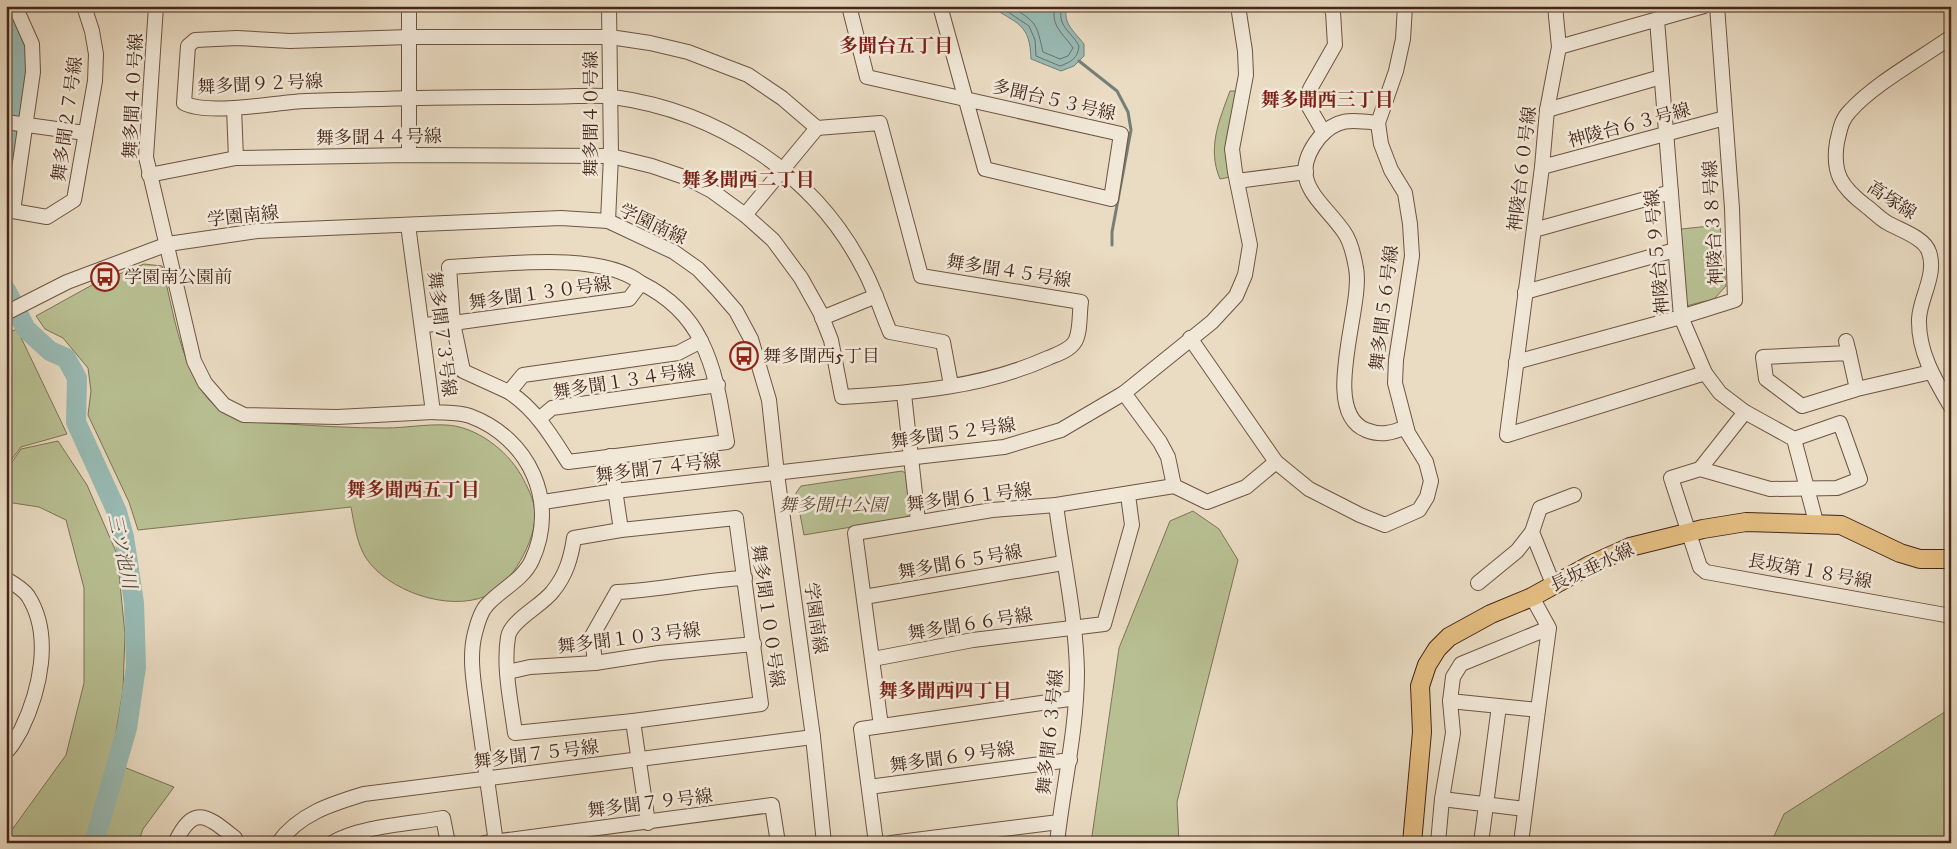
<svg xmlns="http://www.w3.org/2000/svg" width="1957" height="849" viewBox="0 0 1957 849" font-family="'IM FELL DW Pica','Noto Serif JP',serif">
<style>
.green{fill:#b8c093;stroke:#7e7356}
.water{fill:#98bbb5;stroke:#767f77}
.lines{fill:none;stroke-linecap:round;stroke-linejoin:round}
.shore{stroke:#6e7067;stroke-width:1}
.stream{stroke:#767f77;stroke-width:3}
.river{stroke:#98bbb5;stroke-width:20}
.minor-casing{stroke:#6e5444;stroke-width:16}
.major-casing{stroke:#442619;stroke-width:20}
.minor{stroke:#f1e8d8;stroke-width:14}
.major{stroke:#e5be82;stroke-width:18}
.labels{text-anchor:middle;stroke-width:5;stroke-linejoin:round;paint-order:stroke}
.street-label{font-size:18px;fill:#442619;stroke:#f1e8d8}
.poi-label{font-size:18px;fill:#442619;stroke:#f1e8d8;text-anchor:start}
.park-label{font-size:18px;font-style:italic;fill:#614c38;stroke:#f1e8d8}
.neighbourhood-label{font-size:19px;font-weight:bold;fill:#7a1f14;stroke:#f1e8d8}
.water-label{font-size:19px;font-style:italic;fill:#594b40;stroke:#f1e8d8}
</style>
<rect width="100%" height="100%" fill="#eadcc3"/>
<filter id="stains"><feTurbulence type="fractalNoise" baseFrequency=".004" numOctaves="4"/><feColorMatrix values="0 0 0 0 .2 0 0 0 0 .09 0 0 0 0 .02 0 0 0 .5 -.17"/></filter>
<radialGradient id="worn" r=".72"><stop offset=".6" stop-color="#630" stop-opacity="0"/><stop offset="1" stop-color="#630" stop-opacity=".3"/></radialGradient>
<g class="green">
<path d="M 1230,91 L 1238,91 L 1230,177 L 1220,179 C 1207,148 1219,121 1230,91 Z"/>
<polygon points="1720,225 1726,286 1714,299 1686,306 1681,229"/>
<path d="M 144,264 L 162,266 C 173,308 181,374 214,405 C 234,422 262,423 287,424 C 320,426 352,428 385,428 C 405,428 425,424 446,425 C 475,426 507,450 521,475 C 527,486 534,499 535,512 C 537,539 511,586 486,596 C 448,612 388,591 366,558 C 357,544 354,523 351,507 L 138,530 L 129,502 L 88,415 L 91,391 L 88,368 L 63,338 L 45,329 L 36,316 L 92,285 Z"/>
<polygon points="17,329 67,434 21,447 6,467 6,334"/>
<polygon points="58,441 87,485 117,554 125,634 123,690 111,762 174,787 143,829 138,843 6,843 6,838 66,755 84,683 84,588 66,520 39,507 13,503 6,509 6,471 21,449"/>
<polygon points="902,471 907,474 912,512 905,518 804,535 796,493 801,486"/>
<polygon points="1193,511 1219,529 1238,560 1177,802 1179,843 1091,843 1119,648 1170,521"/>
<polygon points="1951,708 1951,843 1771,843 1784,814"/>
</g>
<path class="water" d="M 990,6 L 1067,6 C 1062,23 1074,31 1084,44 L 1084,56 L 1074,66 L 1061,71 L 1031,59 C 1030,23 1017,24 990,6 Z"/>
<g class="lines">
<g class="shore">
<path d="M 999,6 L 1029,26 L 1035,40 L 1036,56 L 1060,66 C 1071,62 1078,58 1079,46 C 1071,31 1056,26 1062,6"/>
<path d="M 1010,6 C 1037,23 1036,22 1043,52 L 1060,59 L 1068,56 L 1073,48 C 1063,33 1050,26 1055,6"/>
</g>
<polyline class="stream" points="1079,61 1117,91 1128,112 1131,130 1112,232 1112,245"/>
<g class="river">
<polyline points="6,14 22,65 15,98 17,111 6,160"/>
<polyline points="6,290 26,329 50,351 66,358 77,378 76,422 117,512 124,537 134,603 136,667 127,728 94,843"/>
</g>
<defs>
<g id="minor">
<polyline points="15,6 32,44 33,72 13,211 47,217 74,200 95,81 96,54 92,31 84,6"/>
<polyline points="156,6 146,157 194,361 205,383 224,405 244,415 337,417 433,412"/>
<polyline points="409,6 409,155"/>
<polyline points="849,6 867,77 1121,134 1111,199 985,169 940,6"/>
<polyline points="1555,6 1559,47 1547,110 1542,167 1507,435 1705,373"/>
<polyline points="1657,20 1681,317 1705,373 1720,393 1745,412 1794,439 1816,522"/>
<path d="M 1951,37 C 1920,59 1874,84 1850,111 C 1841,120 1840,130 1837,142 C 1832,173 1841,187 1866,206 C 1873,211 1879,218 1886,222 C 1899,230 1924,237 1929,252 C 1937,275 1920,297 1919,319 C 1918,352 1935,380 1951,407"/>
<polyline points="1559,47 1704,6"/>
<polyline points="234,108 236,158"/>
<polyline points="1547,110 1661,77"/>
<polyline points="6,122 85,133"/>
<path d="M 1378,123 C 1353,120 1337,117 1319,138 C 1285,181 1322,200 1344,232 C 1351,242 1354,256 1356,268 C 1364,306 1319,411 1366,430 C 1381,436 1392,433 1406,427"/>
<polyline points="1324,133 1309,107 1310,89 1335,45 1333,12 1330,6"/>
<polyline points="1542,167 1725,118"/>
<path d="M 149,175 L 236,158 L 409,155 L 611,156 L 652,166 L 687,178 L 712,191 L 745,215 L 773,240 L 801,278 L 820,312 L 831,340 L 842,397 C 912,393 984,387 1048,358 C 1057,354 1068,351 1074,343 C 1081,334 1079,313 1081,302 L 921,276 L 880,123 L 817,128 L 782,98 L 748,75 L 688,52 L 650,43 L 610,37 L 409,37 L 290,41 L 237,38 L 195,40 L 188,46 L 184,103 C 208,116 277,102 306,101 C 371,99 437,97 502,97 C 527,97 551,97 576,96 C 588,96 601,95 613,97 C 717,111 814,173 863,268 C 874,288 881,311 890,332 L 943,342 L 951,385"/>
<polyline points="1237,181 1306,172"/>
<polyline points="745,215 817,128"/>
<polyline points="608,221 611,156 609,6"/>
<path d="M 408,225 L 433,412 C 444,413 459,412 470,416 C 529,438 559,502 532,560 C 523,580 500,590 487,605 C 481,611 477,625 475,633 C 468,659 475,689 478,715 C 484,758 490,800 496,843"/>
<polyline points="1534,230 1671,192"/>
<polyline points="1525,292 1675,250"/>
<polyline points="6,313 67,282 168,244 257,231 561,218 608,221 674,252 698,269 717,289 736,311 751,339 769,400 777,474 813,737 824,843"/>
<polyline points="822,318 876,296"/>
<path d="M 422,325 L 453,323 L 449,267 C 499,265 600,250 641,283 L 629,299 L 453,323 L 463,371 L 509,392 L 523,375 L 678,353 L 701,341 C 688,314 667,296 641,283"/>
<polyline points="1190,338 1276,462 1309,489 1360,515 1385,525 1419,510 1427,497 1431,481 1426,462 1408,433 1395,383 1396,360 1412,256 1410,224 1405,193 1391,170 1381,144 1378,123 1396,71 1403,39 1405,6"/>
<polyline points="1846,341 1849,353"/>
<polyline points="1516,362 1681,317 1735,300 1732,208 1717,6"/>
<polyline points="1857,389 1849,353 1763,357 1766,379 1802,406 1857,389 1931,372"/>
<path d="M 509,392 C 535,409 551,435 568,462 L 727,442 C 721,407 717,373 701,341"/>
<polyline points="904,394 918,521"/>
<polyline points="539,419 552,408 718,385"/>
<polyline points="1794,439 1840,423 1860,479 1837,488 1770,489 1700,469 1671,478 1700,567 1706,572 1951,616"/>
<polyline points="610,456 621,530 736,518 761,704 633,721 648,823"/>
<polyline points="1700,469 1745,412"/>
<polyline points="1174,486 1207,502 1246,487 1276,462"/>
<polyline points="543,502 615,491 1004,447 1061,430 1124,393 1212,322 1236,296 1245,275 1250,245 1235,172 1232,149 1246,75 1245,51 1238,6"/>
<path d="M 1056,505 C 1063,560 1076,617 1077,672 C 1077,730 1063,786 1057,843"/>
<path d="M 621,530 L 574,538 C 571,558 566,575 553,591 C 543,605 511,620 508,637 C 503,667 511,703 515,733 L 633,721"/>
<path d="M 6,579 C 13,583 23,589 28,596 C 53,635 40,691 21,730 C 16,738 13,746 6,752"/>
<polyline points="1478,583 1517,551 1532,532"/>
<polyline points="1553,584 1532,532 1540,508 1574,495"/>
<polyline points="864,597 1063,563"/>
<polyline points="1532,597 1549,628 1538,710 1450,701 1453,677 1461,664 1549,628"/>
<polyline points="873,659 973,640 1104,624 1132,525 1128,495"/>
<path d="M 595,663 L 592,636 L 617,592 C 660,590 701,580 745,578"/>
<polyline points="508,672 530,667 595,663 659,653 754,644"/>
<polyline points="881,726 855,533 992,510 1056,505 1174,486 1168,457 1160,442 1124,393"/>
<polyline points="869,787 1070,760"/>
<polyline points="1442,799 1525,809"/>
<path d="M 175,843 C 194,803 207,816 235,838 L 232,843"/>
<path d="M 278,843 C 299,814 331,804 364,794 L 813,737"/>
<path d="M 332,843 C 360,826 410,824 443,818 L 448,843"/>
<polyline points="485,843 772,805 778,843"/>
<polyline points="876,843 861,729 1076,698"/>
<polyline points="891,843 1059,822"/>
<polyline points="1438,843 1442,799 1453,733 1450,701"/>
<polyline points="1481,843 1499,706"/>
<polyline points="1521,843 1538,710"/>
</g>
<polyline id="major" points="1412,843 1422,732 1420,686 1427,665 1437,649 1449,637 1491,614 1532,597 1590,565 1630,547 1703,529 1746,522 1841,525 1900,553 1920,559 1951,559"/>
</defs>
<use href="#minor" class="minor-casing"/>
<use href="#major" class="major-casing"/>
<use href="#minor" class="minor"/>
<use href="#major" class="major"/>
</g>
<defs>
<symbol id="bus-ring" viewBox="-11 -11 22 22"><circle r="9.5" fill="#f1e8d8" stroke="#8f2418" stroke-width="1.5"/><path d="M-5-6H5V4H4V6H2V4H-2V6H-4V4H-5ZM-3.5-4V0h7V-4ZM-3.5 1.2v1.5H-2V1.2ZM2 1.2v1.5H3.5V1.2Z" fill="#8f2418"/></symbol>
</defs>
<g fill-rule="evenodd">
<use href="#bus-ring" x="89" y="261" width="32" height="32"/>
<use href="#bus-ring" x="728" y="340" width="32" height="32"/>
</g>
<g class="labels">
<g class="street-label">
<text transform="translate(260 84) rotate(-3)" y="6">舞多聞９２号線</text>
<text transform="translate(133 96) rotate(-87)" y="6">舞多聞４０号線</text>
<text transform="translate(1054 100) rotate(13)" y="6">多聞台５３号線</text>
<text transform="translate(591 114) rotate(-90)" y="6">舞多聞４０号線</text>
<text transform="translate(67 119) rotate(-82)" y="6">舞多聞２７号線</text>
<text transform="translate(1629 125) rotate(-15)" y="6">神陵台６３号線</text>
<text transform="translate(379 137) rotate(-1)" y="6">舞多聞４４号線</text>
<text transform="translate(1522 169) rotate(-83)" y="6">神陵台６０号線</text>
<text transform="translate(1892 200) rotate(33)" y="6">高塚線</text>
<text transform="translate(243 216) rotate(-6)" y="6">学園南線</text>
<text transform="translate(1713 223) rotate(-93)" y="6">神陵台３８号線</text>
<text transform="translate(653 224) rotate(25)" y="6">学園南線</text>
<text transform="translate(1657 252) rotate(-95)" y="6">神陵台５９号線</text>
<text transform="translate(1009 271) rotate(9)" y="6">舞多聞４５号線</text>
<text transform="translate(540 293) rotate(-8)" y="6">舞多聞１３０号線</text>
<text transform="translate(1384 308) rotate(-83)" y="6">舞多聞５６号線</text>
<text transform="translate(442 334) rotate(83)" y="6">舞多聞７３号線</text>
<text transform="translate(624 381) rotate(-9)" y="6">舞多聞１３４号線</text>
<text transform="translate(953 433) rotate(-8)" y="6">舞多聞５２号線</text>
<text transform="translate(658 468) rotate(-7)" y="6">舞多聞７４号線</text>
<text transform="translate(969 497) rotate(-7)" y="6">舞多聞６１号線</text>
<text transform="translate(960 562) rotate(-10)" y="6">舞多聞６５号線</text>
<text transform="translate(1592 567) rotate(-25)" y="6">長坂垂水線</text>
<text transform="translate(1810 571) rotate(10)" y="6">長坂第１８号線</text>
<text transform="translate(768 616) rotate(82)" y="6">舞多聞１００号線</text>
<text transform="translate(816 618) rotate(82)" y="6">学園南線</text>
<text transform="translate(970 624) rotate(-9)" y="6">舞多聞６６号線</text>
<text transform="translate(629 638) rotate(-7)" y="6">舞多聞１０３号線</text>
<text transform="translate(1050 732) rotate(-84)" y="6">舞多聞６３号線</text>
<text transform="translate(536 754) rotate(-7)" y="6">舞多聞７５号線</text>
<text transform="translate(952 757) rotate(-8)" y="6">舞多聞６９号線</text>
<text transform="translate(650 803) rotate(-7)" y="6">舞多聞７９号線</text>
</g>
<g class="poi-label">
<text x="124" y="283">学園南公園前</text>
<text x="763" y="362">舞多聞西5丁目</text>
</g>
<g class="park-label">
<text x="833" y="511">舞多聞中公園</text>
</g>
<g class="neighbourhood-label">
<text x="896" y="52">多聞台五丁目</text>
<text x="1327" y="106">舞多聞西三丁目</text>
<text x="748" y="186">舞多聞西二丁目</text>
<text x="413" y="496">舞多聞西五丁目</text>
<text x="945" y="697">舞多聞西四丁目</text>
</g>
<g class="water-label">
<text transform="translate(123 551) rotate(78)" y="7">三ツ池川</text>
</g>
</g>
<rect width="1957" height="849" fill="none" stroke="#eadcc3" stroke-width="25"/>
<rect x="8" y="8" width="1942" height="834" fill="none" stroke="#442619" stroke-width="2.5"/>
<rect x="12" y="12" width="1932" height="824" fill="none" stroke="#442619"/>
<rect width="100%" height="100%" filter="url(#stains)"/>
<rect width="100%" height="100%" fill="url(#worn)"/>
</svg>
